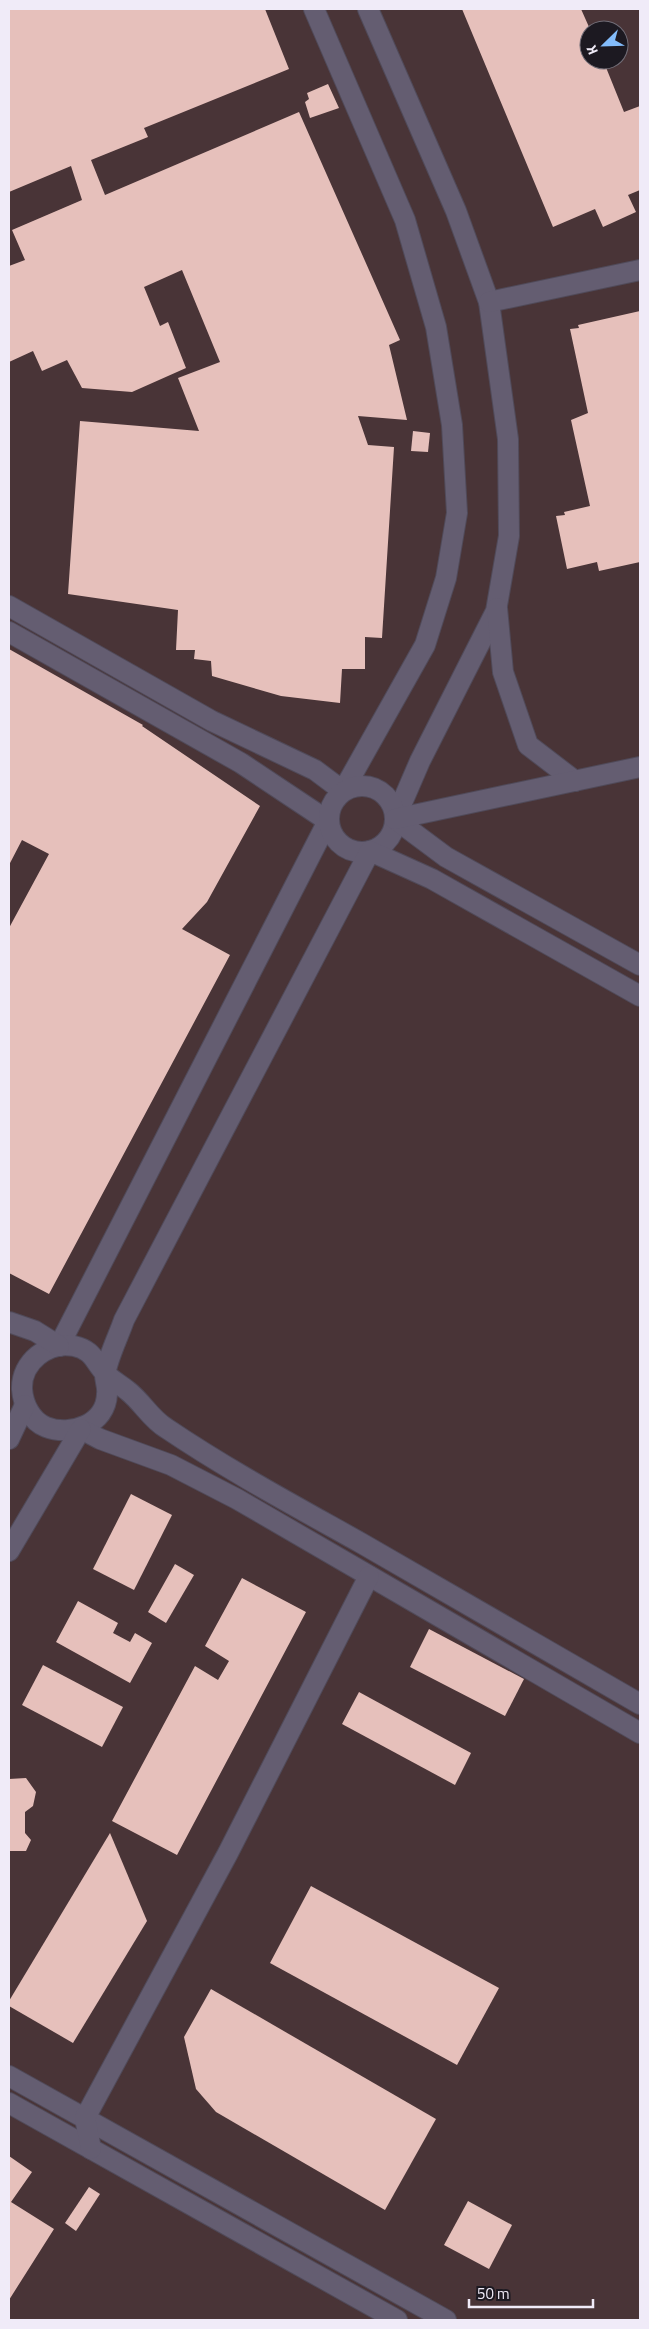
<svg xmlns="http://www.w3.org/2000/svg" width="649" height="2329" viewBox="0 0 649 2329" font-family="'Titillium Web',sans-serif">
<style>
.industrial{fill:#493437;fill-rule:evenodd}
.building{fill:#e6c0bb}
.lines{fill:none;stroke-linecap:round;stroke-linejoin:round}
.minor-casing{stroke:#504a59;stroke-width:22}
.minor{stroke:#645d71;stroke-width:20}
</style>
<rect width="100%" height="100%" fill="#362f41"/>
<path class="industrial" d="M 9,9 L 640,9 L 640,2320 L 9,2320 ZM 589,30 L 619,30 L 619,60 L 589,60 Z"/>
<g class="building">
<polygon points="9,9 265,9 289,69 144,128 148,137 91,160 105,195 299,112 400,340 389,345 407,420 358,416 368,445 394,447 382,638 365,637 365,669 342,669 340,703 281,696 212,676 211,661 194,659 195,650 176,650 178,610 68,594 80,421 199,431 178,378 220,362 182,270 144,287 160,326 168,322 186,368 132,392 82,388 67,360 42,371 33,351 9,362 9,266 25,260 12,230 82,200 71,166 9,192"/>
<polygon points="462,9 581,9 589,27 589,60 603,60 624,112 640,106 640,190 628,195 636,212 603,227 595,209 553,227"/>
<polygon points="328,84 339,108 310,118 305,102 309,99 307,93"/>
<polygon points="640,311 640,562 599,571 597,562 567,569 556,516 565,515 564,512 590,506 571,420 588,413 570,329 579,328 578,325"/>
<polygon points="413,431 430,433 428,452 411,451"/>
<polygon points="9,649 143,725 142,726 260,806 207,902 182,929 230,955 49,1294 9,1273 9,928 49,854 22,840 9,865"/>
<polygon points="131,1494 172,1515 134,1590 93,1569"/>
<polygon points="175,1564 194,1575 166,1623 148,1612"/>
<polygon points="242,1578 306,1612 177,1855 112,1821 195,1666 218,1680 229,1661 205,1646"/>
<polygon points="78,1601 118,1623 113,1633 130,1642 135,1633 152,1643 130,1683 56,1642"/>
<polygon points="429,1629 524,1679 505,1716 410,1667"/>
<polygon points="43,1665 123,1707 102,1747 22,1705"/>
<polygon points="359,1692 471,1753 455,1785 342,1724"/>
<polygon points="26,1778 36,1792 33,1806 25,1812 25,1833 31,1840 26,1851 9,1851 9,1779"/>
<polygon points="110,1833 147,1921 73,2043 9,2006 9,2001"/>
<polygon points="311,1886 499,1988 457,2065 270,1963"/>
<polygon points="211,1989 436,2119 385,2210 216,2112 196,2089 184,2037"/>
<polygon points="9,2156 32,2172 11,2202 54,2229 9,2300"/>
<polygon points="89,2187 100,2194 76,2231 65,2223"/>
<polygon points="468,2201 512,2225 489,2269 444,2245"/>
</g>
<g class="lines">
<defs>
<g id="minor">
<polyline points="368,9 456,211 489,302 508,439 509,536 496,611 420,761 395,819"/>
<polyline points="489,302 640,270"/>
<polyline points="9,606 212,721 315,770 343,791 425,645 446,578 457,513 452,425 436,327 405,220 314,9"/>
<polyline points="497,608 503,672 528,745 575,781"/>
<polyline points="9,632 241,763 328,821 59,1346"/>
<circle cx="362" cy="819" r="33"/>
<polyline points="395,819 446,857 640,965"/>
<polyline points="395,819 640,767"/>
<path d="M 640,996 L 432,879 L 370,851 L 124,1320 C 119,1335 107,1359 105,1375 C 105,1381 108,1387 107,1394 C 106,1424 71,1437 46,1427 C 31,1421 23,1404 22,1389 C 21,1362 48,1341 74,1346 C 93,1350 94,1361 105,1373 C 111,1380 121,1385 128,1391 C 142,1402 151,1419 166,1428 C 228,1470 295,1506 361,1543 C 454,1596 547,1650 640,1704"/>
<polyline points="9,1322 35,1331 59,1346"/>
<polyline points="81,1429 100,1439 171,1465 237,1499 640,1733"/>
<polyline points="9,1439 25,1405"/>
<polyline points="9,1551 81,1429"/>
<polyline points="9,2076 446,2320"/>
<polyline points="9,2103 397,2320"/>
<polyline points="91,2149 85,2118 228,1853 369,1576"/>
</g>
</defs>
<use href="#minor" class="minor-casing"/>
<use href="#minor" class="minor"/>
</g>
<rect width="649" height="2329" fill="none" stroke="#f0ebf8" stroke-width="20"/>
<g transform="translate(604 45) rotate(247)"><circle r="24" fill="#1c1921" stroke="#716d77"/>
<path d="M0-4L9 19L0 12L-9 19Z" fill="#83bcfb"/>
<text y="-8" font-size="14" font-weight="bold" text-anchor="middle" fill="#f0ebf8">K</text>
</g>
<path d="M469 2299v8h124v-8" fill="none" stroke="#f0ebf8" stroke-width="2.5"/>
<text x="477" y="2299" font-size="15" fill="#f0ebf8" stroke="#1c1921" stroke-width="4" paint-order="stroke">50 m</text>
</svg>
